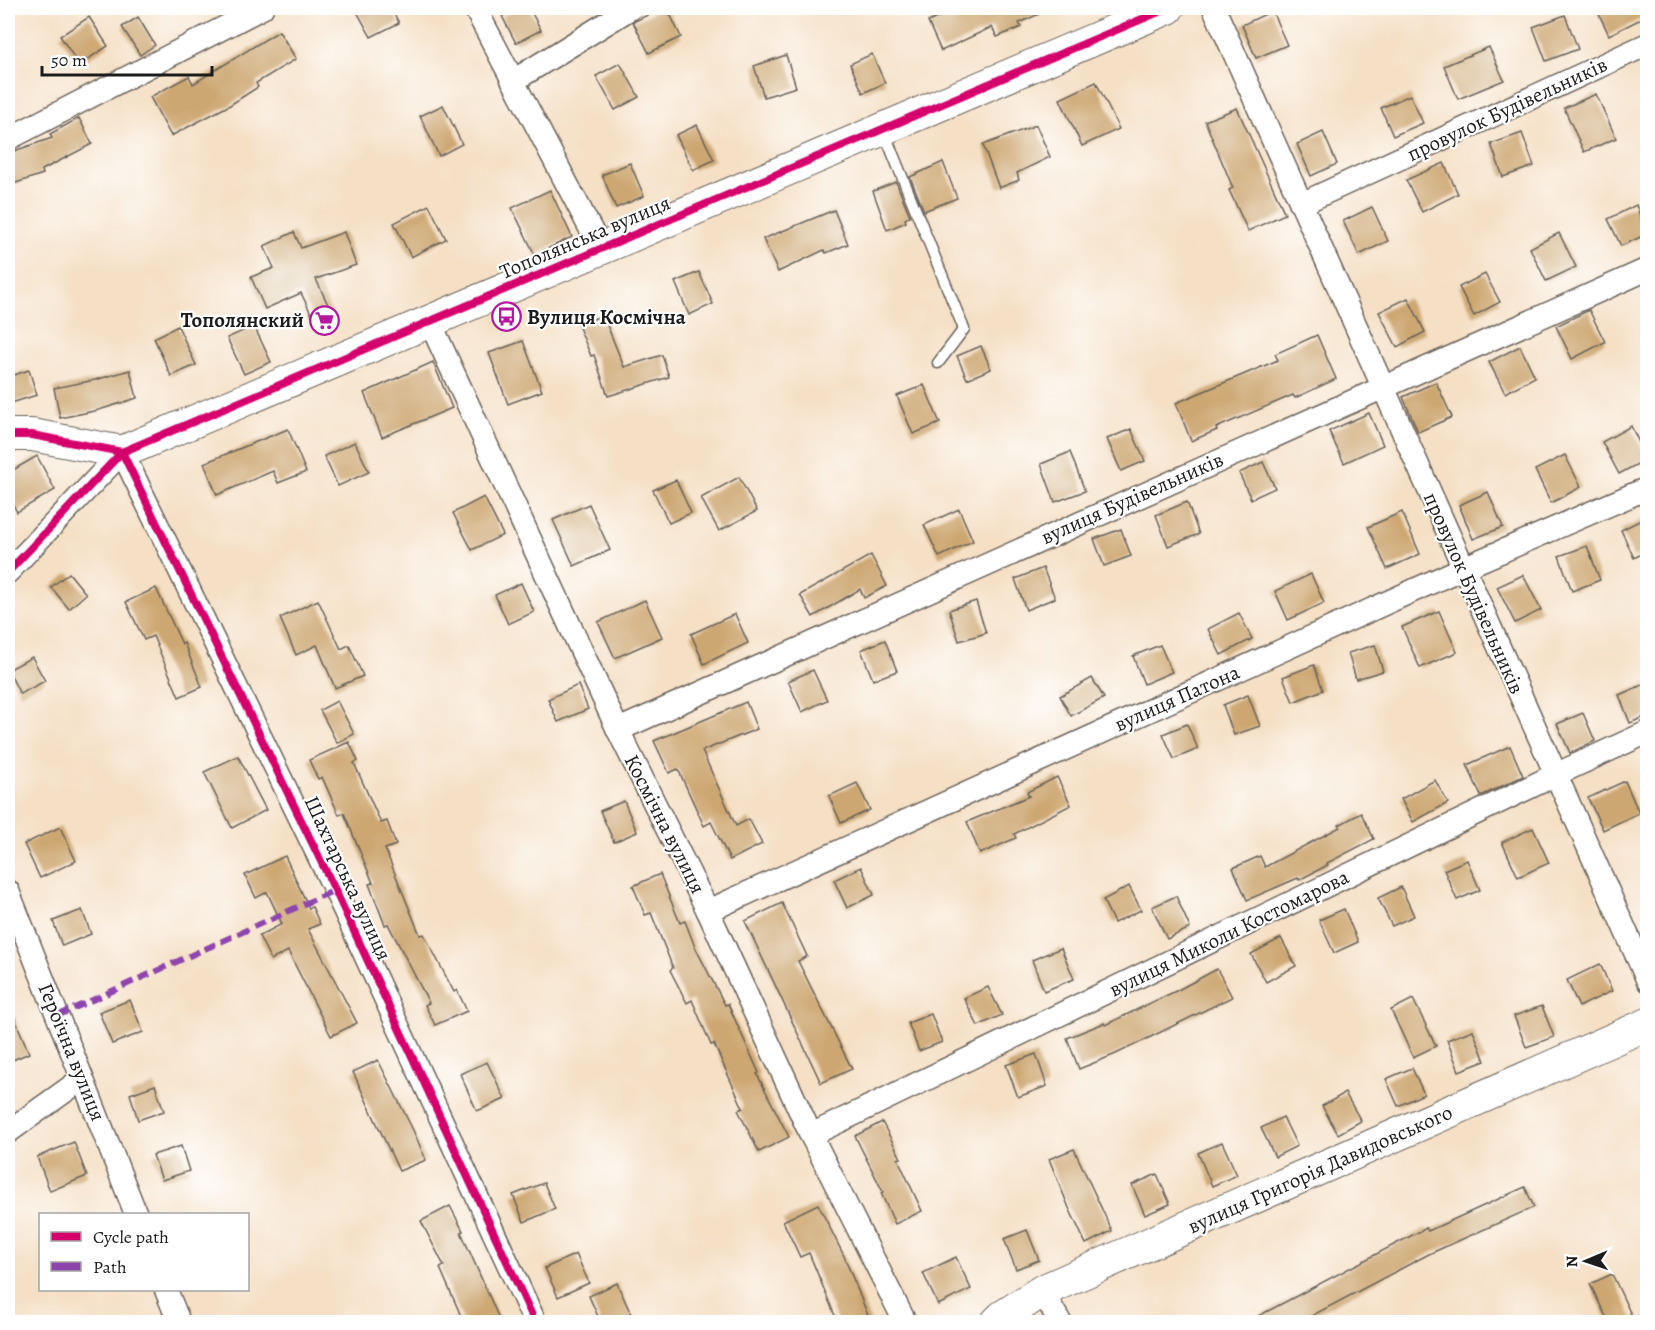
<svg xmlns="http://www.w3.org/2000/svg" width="1655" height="1330" viewBox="0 0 1655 1330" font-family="Alegreya,serif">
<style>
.building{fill:#cda772}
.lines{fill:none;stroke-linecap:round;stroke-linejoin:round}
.lane-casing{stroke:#686158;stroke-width:13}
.street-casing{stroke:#686158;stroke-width:25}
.secondary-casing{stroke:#686158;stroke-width:34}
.lane{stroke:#fff;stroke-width:10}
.street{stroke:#fff;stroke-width:22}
.secondary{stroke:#fff;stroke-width:32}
.quiet{stroke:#8e44ad;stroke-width:6;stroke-dasharray:12 6;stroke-linecap:butt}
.cycleway-casing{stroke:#fff;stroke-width:11}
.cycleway{stroke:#d6006c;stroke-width:8}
.labels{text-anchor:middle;stroke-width:4.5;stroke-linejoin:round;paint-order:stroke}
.street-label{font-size:21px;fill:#1c1c1c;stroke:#fff}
.poi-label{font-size:21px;font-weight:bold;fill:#1c1c1c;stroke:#fff;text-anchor:start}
</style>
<rect width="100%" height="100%" fill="#fff"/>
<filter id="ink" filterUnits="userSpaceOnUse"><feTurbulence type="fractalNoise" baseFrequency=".0167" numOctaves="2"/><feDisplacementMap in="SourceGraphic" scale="12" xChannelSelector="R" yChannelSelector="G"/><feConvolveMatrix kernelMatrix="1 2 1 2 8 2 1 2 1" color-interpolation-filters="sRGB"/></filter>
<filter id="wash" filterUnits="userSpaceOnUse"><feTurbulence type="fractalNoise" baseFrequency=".008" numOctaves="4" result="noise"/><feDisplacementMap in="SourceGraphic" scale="24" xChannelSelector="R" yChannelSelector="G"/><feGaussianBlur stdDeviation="1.35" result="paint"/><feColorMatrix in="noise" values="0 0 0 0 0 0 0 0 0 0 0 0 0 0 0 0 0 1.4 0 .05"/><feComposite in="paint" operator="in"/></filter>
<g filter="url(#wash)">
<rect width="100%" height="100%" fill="#f5e0c6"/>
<g id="blocks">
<g class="building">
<polygon points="355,8 391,8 399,23 371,37"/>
<polygon points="519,8 529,8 541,30 516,43 502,16"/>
<polygon points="662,8 667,8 681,37 649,53 633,22"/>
<polygon points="958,8 1052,8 1019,23 1021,27 997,37 992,27 941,51 928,22"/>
<polygon points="1596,8 1647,8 1647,16 1609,35"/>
<polygon points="1272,11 1287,45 1256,58 1242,25"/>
<polygon points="1565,15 1578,49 1546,61 1533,27"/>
<polygon points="89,17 108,46 79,65 60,36"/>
<polygon points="138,17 155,45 140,55 122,27"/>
<polygon points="279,31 296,59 256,83 258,87 230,105 171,136 150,97 189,76 193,84"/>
<polygon points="1489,47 1504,80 1458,99 1444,66"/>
<polygon points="872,54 885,83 863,93 850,64"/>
<polygon points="786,55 796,87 764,97 754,66"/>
<polygon points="620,63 639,97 615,110 596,76"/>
<polygon points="1096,82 1119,129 1082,146 1060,99"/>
<polygon points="1596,94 1616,138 1584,152 1564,108"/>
<polygon points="1410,95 1423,123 1393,136 1381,108"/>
<polygon points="443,105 462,144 439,156 420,116"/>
<polygon points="1237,108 1285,214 1248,231 1229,190 1233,188 1205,121"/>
<polygon points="79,118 92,144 42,170 43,174 13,184 8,167 8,153 52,138 50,134"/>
<polygon points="697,125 714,160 693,170 676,135"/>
<polygon points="1036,125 1050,157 1017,173 1019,180 999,188 983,145"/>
<polygon points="1323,132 1337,164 1311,176 1297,144"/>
<polygon points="1522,133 1534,166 1503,177 1491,144"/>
<polygon points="943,162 957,198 924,211 910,177"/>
<polygon points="630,163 644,196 616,208 602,175"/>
<polygon points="1444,163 1458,194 1422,212 1406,180"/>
<polygon points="896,182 910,216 905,219 906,222 887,230 873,191"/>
<polygon points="550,190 572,237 535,255 512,208"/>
<polygon points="429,205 446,239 411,257 394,223"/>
<polygon points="1636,205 1647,234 1621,246 1608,219"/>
<polygon points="1372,207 1388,241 1359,255 1343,221"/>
<polygon points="834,210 848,244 826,253 824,250 778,272 763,239"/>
<polygon points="294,232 301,248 344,232 356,265 316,279 336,322 319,330 301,293 265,309 251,277 274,268 264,246"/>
<polygon points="1559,233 1576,267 1546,281 1530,248"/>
<polygon points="699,272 713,304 689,315 675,282"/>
<polygon points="1485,274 1500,302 1474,316 1459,287"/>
<polygon points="1408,298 1425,332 1397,347 1379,312"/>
<polygon points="1589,310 1605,342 1572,359 1556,326"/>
<polygon points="603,315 624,367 662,355 669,377 608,396 594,355 591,356 578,325"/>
<polygon points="178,326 196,365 171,376 154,338"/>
<polygon points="254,326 271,362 244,374 227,338"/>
<polygon points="1317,335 1336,379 1295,398 1293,395 1216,428 1217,430 1191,441 1176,403 1278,360 1275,354"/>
<polygon points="523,341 542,391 508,404 489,353"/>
<polygon points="981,346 991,369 967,379 957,356"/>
<polygon points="1520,346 1535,377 1505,393 1489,362"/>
<polygon points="433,362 452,408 382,437 364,393"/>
<polygon points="29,370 37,395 8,404 8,377"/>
<polygon points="130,370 137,398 99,410 60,418 54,388 95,380"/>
<polygon points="1436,382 1452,417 1418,432 1403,397"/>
<polygon points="924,385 940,423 913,434 897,396"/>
<polygon points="1369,413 1383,445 1344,463 1329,431"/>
<polygon points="1631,426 1647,459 1619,474 1602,442"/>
<polygon points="288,429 306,472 278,483 273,471 217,495 204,463"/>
<polygon points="1131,429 1145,461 1121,471 1107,439"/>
<polygon points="355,442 369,472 338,486 324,456"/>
<polygon points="1070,452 1085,491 1055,502 1041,464"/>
<polygon points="1565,455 1581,487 1551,503 1535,470"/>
<polygon points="37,456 55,490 17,512 8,495 8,473"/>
<polygon points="1263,462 1275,488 1251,499 1239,473"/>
<polygon points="739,477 757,511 719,531 701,498"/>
<polygon points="676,480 691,513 669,523 653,490"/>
<polygon points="1488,492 1503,527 1473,539 1459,505"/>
<polygon points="484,497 503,535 472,550 453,513"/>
<polygon points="1187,502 1199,534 1168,546 1156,515"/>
<polygon points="589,504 610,550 574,566 553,520"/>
<polygon points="959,509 973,541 939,557 924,525"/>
<polygon points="1402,512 1420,554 1387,569 1368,527"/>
<polygon points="1647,517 1647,551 1634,558 1621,530"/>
<polygon points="1121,529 1131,556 1104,566 1094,539"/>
<polygon points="1587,546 1600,580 1572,591 1559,556"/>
<polygon points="871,555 887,586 864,598 860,589 813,617 800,595"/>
<polygon points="1043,568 1055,598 1026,610 1015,579"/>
<polygon points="69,573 86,594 69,609 51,587"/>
<polygon points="1311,574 1324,603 1288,620 1275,591"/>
<polygon points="1523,575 1541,610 1515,623 1497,587"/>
<polygon points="521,583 534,612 508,624 495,595"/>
<polygon points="156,588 182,644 184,643 202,687 179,697 153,636 144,640 126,602"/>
<polygon points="318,600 341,649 349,645 363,676 335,688 317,645 296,655 280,618"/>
<polygon points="645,600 662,637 615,658 598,622"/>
<polygon points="976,601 986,633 959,641 949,610"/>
<polygon points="1439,611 1457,652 1420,668 1402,627"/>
<polygon points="1239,613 1252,639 1221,655 1208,629"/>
<polygon points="735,614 748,643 704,664 691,634"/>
<polygon points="885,640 897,671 873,680 861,650"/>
<polygon points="1160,645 1172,672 1144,684 1133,656"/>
<polygon points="1375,645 1383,671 1356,679 1348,653"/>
<polygon points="32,657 45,681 20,694 8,670"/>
<polygon points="1314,665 1323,690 1293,702 1283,677"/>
<polygon points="813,670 827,700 802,712 788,681"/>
<polygon points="1092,678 1104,698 1071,716 1060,696"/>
<polygon points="1647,683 1647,716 1630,723 1619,695"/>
<polygon points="578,685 588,709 558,722 548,699"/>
<polygon points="1248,695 1260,726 1234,735 1223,705"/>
<polygon points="337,701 354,734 337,743 320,710"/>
<polygon points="746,702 757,729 702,751 736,826 749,819 762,844 730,860 711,822 704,826 678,769 669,773 654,741"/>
<polygon points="1583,713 1595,741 1570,753 1557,724"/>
<polygon points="1187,724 1198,749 1174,759 1163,734"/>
<polygon points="349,742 358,761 354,763 381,823 387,821 396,845 385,849 420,935 424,934 454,992 457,990 467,1011 435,1025 425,1005 429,1003 388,924 385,925 369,884 373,883 344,813 339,815 322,777 318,779 309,760"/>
<polygon points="1510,746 1523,776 1481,796 1467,765"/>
<polygon points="238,756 266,810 232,828 204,772"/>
<polygon points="1057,777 1071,805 1014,834 1016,838 980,854 967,822 1029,796 1027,792"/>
<polygon points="1435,780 1448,803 1413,822 1401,799"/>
<polygon points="1625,781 1639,813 1603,830 1588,798"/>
<polygon points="857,783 870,810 841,823 829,796"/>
<polygon points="624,801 637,832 614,842 600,811"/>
<polygon points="1361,813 1374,839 1327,863 1328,865 1299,880 1298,878 1247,900 1233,868 1260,856 1265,867 1340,827 1339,825"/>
<polygon points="60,827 76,861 40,878 24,844"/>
<polygon points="1533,828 1549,863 1518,877 1502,842"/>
<polygon points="285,856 309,908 312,907 320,924 308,929 357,1023 331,1036 288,951 271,960 259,936 282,924 267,892 256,898 245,875"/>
<polygon points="1467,860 1480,890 1457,900 1444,870"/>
<polygon points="861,867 874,895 847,908 834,880"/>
<polygon points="660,874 680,923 685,921 695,947 725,1005 728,1004 759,1073 757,1074 789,1137 759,1152 738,1110 743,1108 714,1044 711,1045 692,1000 687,1003 670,970 673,968 651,913 645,915 633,886"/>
<polygon points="1129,886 1141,910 1114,923 1103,900"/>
<polygon points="1401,887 1414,916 1392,926 1378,898"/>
<polygon points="1176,896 1190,928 1167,939 1152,907"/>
<polygon points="782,903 807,956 798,961 852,1069 821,1083 745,921"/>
<polygon points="1344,909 1358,942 1334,953 1319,920"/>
<polygon points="82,910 91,934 62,946 53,921"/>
<polygon points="1281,938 1296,966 1266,982 1251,954"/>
<polygon points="1061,948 1074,979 1044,991 1032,960"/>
<polygon points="1600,964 1612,991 1579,1007 1567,980"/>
<polygon points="1217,969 1232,997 1116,1054 1079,1069 1067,1038 1104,1023 1105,1025 1178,990"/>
<polygon points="988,987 1002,1015 978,1026 964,998"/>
<polygon points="1413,999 1436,1046 1413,1057 1391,1010"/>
<polygon points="130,1000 143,1032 112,1044 99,1012"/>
<polygon points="8,1002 29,1053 8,1062"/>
<polygon points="1542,1006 1554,1037 1526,1047 1514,1016"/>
<polygon points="931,1014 942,1042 919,1051 908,1023"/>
<polygon points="1473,1030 1485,1061 1459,1071 1447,1040"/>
<polygon points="1036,1054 1047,1086 1018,1097 1006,1065"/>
<polygon points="378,1060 413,1130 426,1160 399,1171 353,1072"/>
<polygon points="487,1062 505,1099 477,1111 460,1074"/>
<polygon points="1412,1068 1424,1094 1398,1106 1386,1079"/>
<polygon points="155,1085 164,1111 138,1120 130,1094"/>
<polygon points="1345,1093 1361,1121 1338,1134 1322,1106"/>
<polygon points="1283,1117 1297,1146 1275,1157 1261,1128"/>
<polygon points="882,1122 901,1158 898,1159 922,1211 895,1224 881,1193 883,1192 855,1136"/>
<polygon points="74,1142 87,1176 50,1191 37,1157"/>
<polygon points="1222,1142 1237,1175 1212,1186 1198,1153"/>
<polygon points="181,1146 189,1171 162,1180 153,1155"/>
<polygon points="1074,1149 1112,1231 1086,1244 1069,1208 1049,1159"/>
<polygon points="1157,1174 1170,1204 1145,1215 1132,1185"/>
<polygon points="544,1183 555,1209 524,1222 513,1195"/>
<polygon points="1525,1187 1534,1207 1429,1254 1298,1323 1245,1323 1426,1228 1428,1231"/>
<polygon points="818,1204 844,1256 871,1323 838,1323 809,1253 800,1257 783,1221"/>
<polygon points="450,1206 463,1231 461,1232 501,1323 464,1323 458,1309 440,1268 444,1266 421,1221"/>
<polygon points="1027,1230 1039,1260 1016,1269 1004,1239"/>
<polygon points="576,1254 589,1283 558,1297 545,1268"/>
<polygon points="956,1257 971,1289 938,1305 923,1273"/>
<polygon points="1612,1274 1635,1323 1609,1323 1590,1284"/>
<polygon points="617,1283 635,1323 601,1323 589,1296"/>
</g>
</g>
</g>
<g filter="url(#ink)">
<use href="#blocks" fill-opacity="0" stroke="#686158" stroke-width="1.5"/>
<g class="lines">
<defs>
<polyline id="lane" points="884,132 964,329 938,363"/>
<g id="street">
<polyline points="475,8 601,249"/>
<polyline points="1214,8 1648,981"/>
<polyline points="513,81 631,8"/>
<polyline points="8,139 262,8"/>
<polyline points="1301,204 1648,44"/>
<polyline points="430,322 618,730 708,911 811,1135 905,1322"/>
<polyline points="8,572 122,452 335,890 535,1322"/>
<polyline points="618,730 1648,269"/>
<polyline points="8,891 136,1214"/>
<polyline points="708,911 1463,568 1648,488"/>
<polyline points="8,1132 82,1079"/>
<polyline points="811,1135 1555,775 1648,732"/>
<polyline points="166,1290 179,1322"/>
<polyline points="1042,1291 1060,1322"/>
</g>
<g id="secondary">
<polyline points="8,435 32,435 122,452 1168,8"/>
<polyline points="997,1322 1002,1317 1042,1291 1648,1024"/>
</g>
</defs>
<use href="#lane" class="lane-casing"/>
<use href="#street" class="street-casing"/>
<use href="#secondary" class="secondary-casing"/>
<use href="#lane" class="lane"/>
<use href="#street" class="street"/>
<use href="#secondary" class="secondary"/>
<polyline class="quiet" points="57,1016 335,890"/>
<defs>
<g id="cycleway">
<polyline points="8,435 32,435 122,452 1168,8"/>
<polyline points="8,572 122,452 335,890 535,1322"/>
</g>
</defs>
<use href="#cycleway" class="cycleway-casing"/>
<use href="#cycleway" class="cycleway"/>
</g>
</g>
<defs>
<symbol id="bus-ring" viewBox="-11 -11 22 22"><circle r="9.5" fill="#fff" stroke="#b5179e" stroke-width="1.5"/><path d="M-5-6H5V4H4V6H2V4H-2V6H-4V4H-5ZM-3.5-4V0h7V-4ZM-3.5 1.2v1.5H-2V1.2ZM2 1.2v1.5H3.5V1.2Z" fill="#b5179e"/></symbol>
<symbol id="supermarket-ring" viewBox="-11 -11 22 22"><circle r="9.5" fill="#fff" stroke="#b5179e" stroke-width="1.5"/><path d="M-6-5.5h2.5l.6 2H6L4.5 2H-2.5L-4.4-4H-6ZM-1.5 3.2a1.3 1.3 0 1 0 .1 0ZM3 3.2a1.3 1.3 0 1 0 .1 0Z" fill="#b5179e"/></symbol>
</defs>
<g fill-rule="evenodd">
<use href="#bus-ring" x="490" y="300" width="33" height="33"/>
<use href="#supermarket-ring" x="308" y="304" width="33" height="33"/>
</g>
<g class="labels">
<g class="street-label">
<text transform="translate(1507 109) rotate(-25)" y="7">провулок Будівельників</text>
<text transform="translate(585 237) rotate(-23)" y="7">Тополянська вулиця</text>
<text transform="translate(1132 498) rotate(-24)" y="7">вулиця Будівельників</text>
<text transform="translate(1474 593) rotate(66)" y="7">провулок Будівельників</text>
<text transform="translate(1177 698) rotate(-24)" y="7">вулиця Патона</text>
<text transform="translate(665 824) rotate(63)" y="7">Космічна вулиця</text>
<text transform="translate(348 878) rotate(65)" y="7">Шахтарська вулиця</text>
<text transform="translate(1229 933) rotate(-26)" y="7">вулиця Миколи Костомарова</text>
<text transform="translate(72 1052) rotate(68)" y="7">Героїчна вулиця</text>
<text transform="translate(1320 1169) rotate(-24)" y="7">вулиця Григорія Давидовського</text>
</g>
<g class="poi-label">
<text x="527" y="324">Вулиця Космічна</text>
<text x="304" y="327" text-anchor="end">Тополянский</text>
</g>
</g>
<rect width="1655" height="1330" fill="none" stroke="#fff" stroke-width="30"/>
<rect x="39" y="1213" width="210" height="78" fill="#ffffff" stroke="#a4a4a4" stroke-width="1.5"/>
<rect x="51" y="1232" width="30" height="9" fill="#d6006c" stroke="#a4a4a4" stroke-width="1.5"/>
<text x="93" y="1243" font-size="18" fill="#1c1c1c">Cycle path</text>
<rect x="51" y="1262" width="30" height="9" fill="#8e44ad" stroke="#a4a4a4" stroke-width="1.5"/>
<text x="93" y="1273" font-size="18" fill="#1c1c1c">Path</text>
<g transform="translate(1586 1261) rotate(268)" stroke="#ffffff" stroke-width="4.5" paint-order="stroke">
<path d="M0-4.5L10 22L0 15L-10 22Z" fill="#1c1c1c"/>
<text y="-9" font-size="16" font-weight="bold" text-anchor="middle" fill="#1c1c1c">N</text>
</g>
<path d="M42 66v9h170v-9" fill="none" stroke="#1c1c1c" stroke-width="3"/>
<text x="51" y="66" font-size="18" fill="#1c1c1c" stroke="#ffffff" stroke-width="4.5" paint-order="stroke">50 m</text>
</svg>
